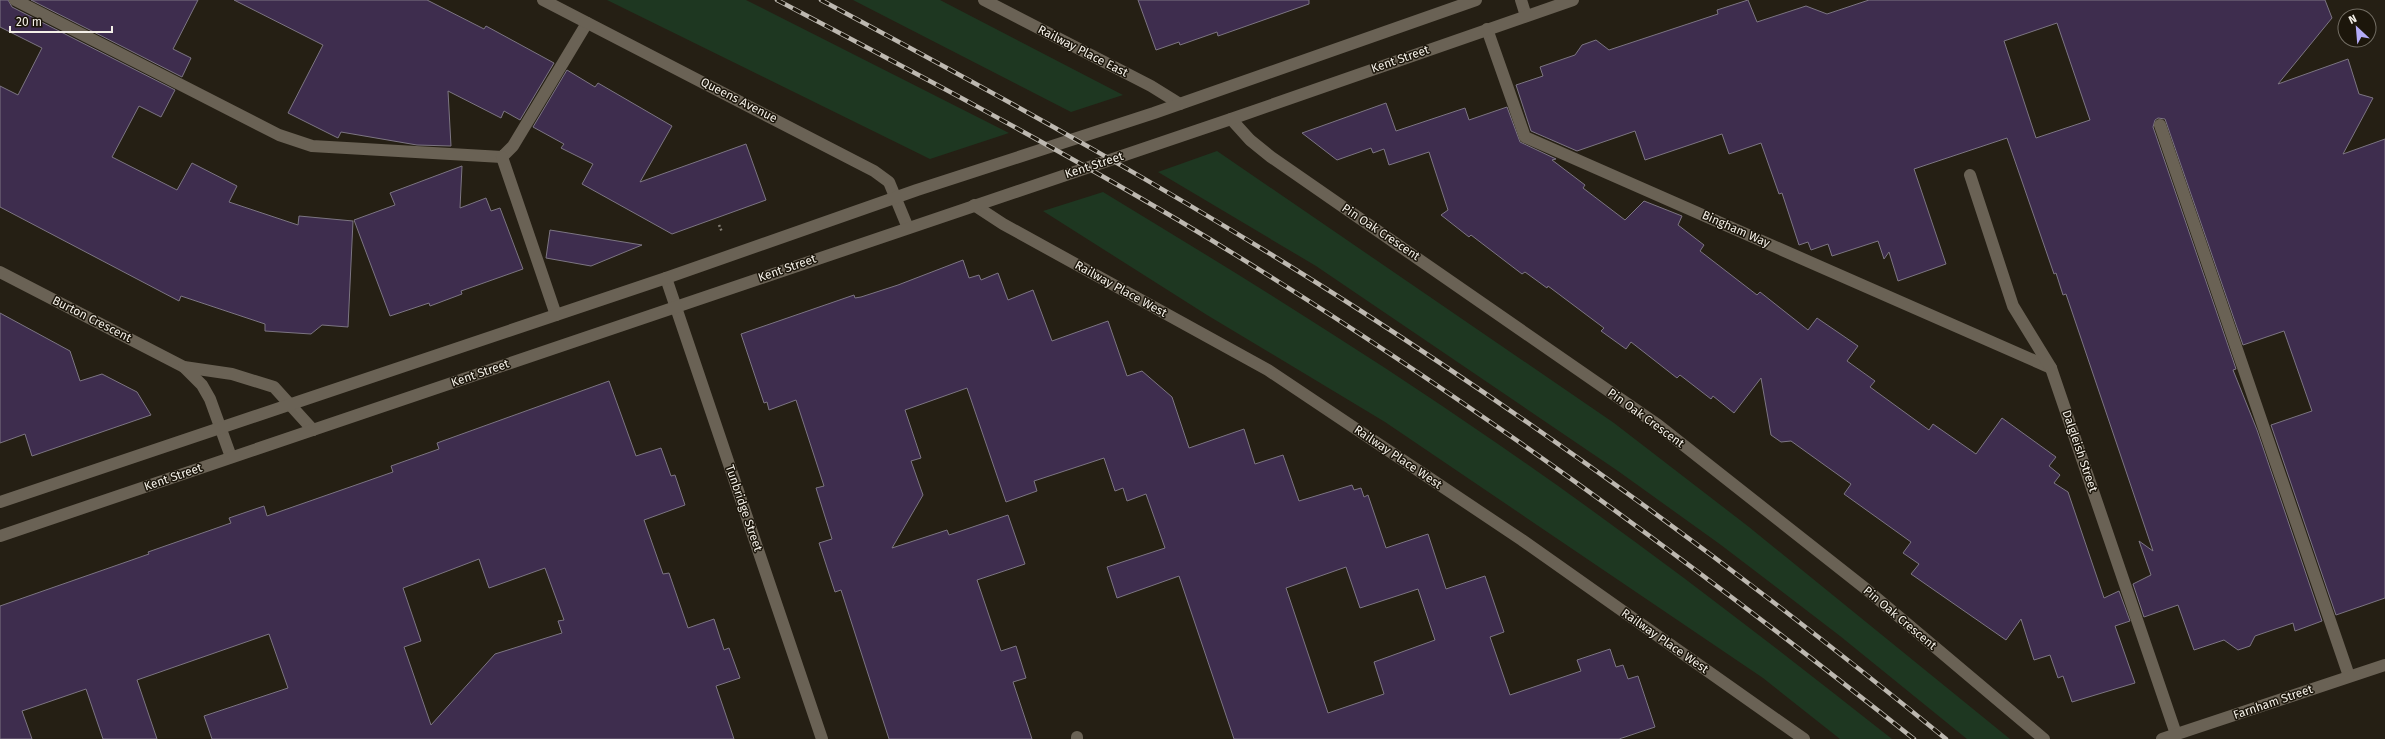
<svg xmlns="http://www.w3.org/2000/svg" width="2385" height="739" viewBox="0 0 2385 739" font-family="'Fira Sans',sans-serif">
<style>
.green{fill:#1e3721}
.building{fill:#3e2d4e;stroke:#7c7582;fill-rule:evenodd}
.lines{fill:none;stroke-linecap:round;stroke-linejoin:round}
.path{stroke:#817b72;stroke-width:2.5;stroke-dasharray:2 2;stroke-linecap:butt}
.service{stroke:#6a6255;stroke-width:12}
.minor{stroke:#6a6255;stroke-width:12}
.tertiary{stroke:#6a6255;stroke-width:12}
.rail-casing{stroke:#bdb8b0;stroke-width:4.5}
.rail{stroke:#1c160b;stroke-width:3;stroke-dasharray:9;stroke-linecap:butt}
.labels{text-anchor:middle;stroke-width:3;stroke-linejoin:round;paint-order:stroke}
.street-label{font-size:12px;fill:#f4f0e8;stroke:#1c160b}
</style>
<rect width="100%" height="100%" fill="#251f14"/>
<g class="green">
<polygon points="607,0 746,0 1009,133 930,159"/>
<polygon points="853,0 940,0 1123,95 1071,112"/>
<polygon points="1217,151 1614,423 1749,527 2010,739 1967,739 1840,636 1721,545 1618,471 1316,266 1158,172"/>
<path d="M 1103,192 C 1237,273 1369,355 1498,444 C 1633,537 1763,637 1892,739 L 1840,739 L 1763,678 L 1385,422 L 1207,315 L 1043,211 Z"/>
</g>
<g class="building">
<polygon points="0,0 8,0 12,7 175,90 161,117 139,106 112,157 177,190 192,163 237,186 229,202 298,225 299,216 353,221 348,327 322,325 311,334 265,331 265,324 181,296 179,301 0,207 0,86 18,95 42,48 0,27"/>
<polygon points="31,0 198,0 173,49 191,58 182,77"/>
<polygon points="234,0 427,0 484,29 486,26 554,63 520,120 504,111 501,118 448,91 451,146 417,145 341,132 338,138 288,113 323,45"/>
<polygon points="1138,0 1309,0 1309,4 1218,36 1217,32 1180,45 1179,42 1156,50"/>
<path d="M 1748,0 L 1757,22 L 1806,6 L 1827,14 L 1869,0 L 2325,0 L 2332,18 L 2278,84 L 2348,59 L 2359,94 L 2373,98 L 2343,154 L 2385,139 L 2385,598 L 2336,615 L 2271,425 L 2312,411 L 2284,331 L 2243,345 L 2165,119 L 2158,118 L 2155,120 L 2153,127 L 2233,360 L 2236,369 L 2233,370 L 2257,430 L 2322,621 L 2295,631 L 2293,623 L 2255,636 L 2250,646 L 2238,650 L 2224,640 L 2194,650 L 2178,605 L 2144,617 L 2133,584 L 2151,575 L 2139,541 L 2153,551 L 2066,294 L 2063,295 L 2056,273 L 2054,274 L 2007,138 L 1914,169 L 1946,264 L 1898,281 L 1889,252 L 1884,259 L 1878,241 L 1832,256 L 1828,244 L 1811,250 L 1808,242 L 1799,245 L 1782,193 L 1779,194 L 1761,143 L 1729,154 L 1722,134 L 1645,160 L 1635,131 L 1577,151 L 1531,131 L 1516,85 L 1543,76 L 1540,67 L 1575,55 L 1582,45 L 1596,40 L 1609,50 L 1718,14 L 1717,10 ZM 2057,23 L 2090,120 L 2036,138 L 2004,41 Z"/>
<polygon points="567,70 595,87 598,83 672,126 640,182 746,144 766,200 672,234 582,184 593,164 561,148 564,144 533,127"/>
<polygon points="1386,103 1396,131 1465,108 1469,120 1507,107 1520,142 1556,159 1552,160 1585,185 1583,188 1625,220 1644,201 1682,216 1678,225 1704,245 1700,251 1757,295 1760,292 1808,330 1817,318 1858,346 1847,361 1875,381 1870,387 1929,430 1933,424 1976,454 2002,418 2056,457 2049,466 2060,475 2054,483 2068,492 2104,598 2119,591 2130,621 2115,626 2135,683 2072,702 2063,676 2058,678 2050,655 2034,660 2021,619 2006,640 1911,574 1919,564 1903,553 1911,542 1844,494 1851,484 1791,441 1781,442 1771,435 1761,378 1734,413 1713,396 1711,399 1680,375 1677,378 1631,342 1626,349 1601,331 1604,328 1548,286 1547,288 1525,272 1522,274 1471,235 1469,237 1441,215 1448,210 1429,152 1389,165 1384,149 1373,153 1371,148 1337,160 1302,133"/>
<polygon points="462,166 460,208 486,198 491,211 500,208 523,269 461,291 462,294 430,306 429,303 390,316 354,220 395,205 390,193"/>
<polygon points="550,230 642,245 591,266 546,258"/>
<path d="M 963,260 L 969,278 L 979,275 L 981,280 L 998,273 L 1008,300 L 1033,290 L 1052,341 L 1108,321 L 1127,376 L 1142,371 L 1172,397 L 1189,448 L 1244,429 L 1255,464 L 1283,455 L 1299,501 L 1352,485 L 1354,490 L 1361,488 L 1364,497 L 1368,495 L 1386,548 L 1428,534 L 1446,589 L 1485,576 L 1504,632 L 1490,637 L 1510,695 L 1581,671 L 1577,660 L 1610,649 L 1616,667 L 1623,665 L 1628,679 L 1638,676 L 1655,727 L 1619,739 L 1234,739 L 1179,576 L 1117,598 L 1107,567 L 1165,548 L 1146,494 L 1127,501 L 1123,488 L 1115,491 L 1104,458 L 1034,481 L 1037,491 L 1006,502 L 967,388 L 905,410 L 921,458 L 911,461 L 923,495 L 892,548 L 947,530 L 949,535 L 1008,515 L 1025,564 L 977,580 L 1001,651 L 1016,646 L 1026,678 L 1013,682 L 1032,739 L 889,739 L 841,590 L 835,592 L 819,543 L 832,539 L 816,488 L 824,486 L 796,400 L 769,410 L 767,402 L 764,403 L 741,334 L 854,295 L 855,298 L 861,297 L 898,285 ZM 1346,567 L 1360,608 L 1418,589 L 1435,640 L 1374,662 L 1384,694 L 1328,713 L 1286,588 Z"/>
<polygon points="0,313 70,351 80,381 102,374 137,392 151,415 32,456 25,434 0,443"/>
<path d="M 609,381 L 636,456 L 661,448 L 671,476 L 675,475 L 685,505 L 644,520 L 663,574 L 669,573 L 688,628 L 714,619 L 724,650 L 729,648 L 740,678 L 716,686 L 734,739 L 212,739 L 204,716 L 288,688 L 269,634 L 137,680 L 157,739 L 103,739 L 86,689 L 22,711 L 32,739 L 0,739 L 0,606 L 149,554 L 148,552 L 231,523 L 229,518 L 264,506 L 267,516 L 393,472 L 391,466 L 439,449 L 437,443 ZM 479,559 L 489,588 L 545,568 L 564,620 L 558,621 L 562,633 L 495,654 L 431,725 L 404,647 L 421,641 L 403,588 Z"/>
</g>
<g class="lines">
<polyline class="path" points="719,225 722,232"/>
<g class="service">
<polyline points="15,0 279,135 312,146 502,157 513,146 587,23"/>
<polyline points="1487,29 1525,137 2051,368"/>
<polyline points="2160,125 2349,676"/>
<polyline points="502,157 556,315"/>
<polyline points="1077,737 1077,739"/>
</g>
<g class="minor">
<polyline points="543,0 874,171 889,182 908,228"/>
<polyline points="984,0 1151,86 1180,104"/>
<polyline points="1521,0 1526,16"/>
<polyline points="1970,175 2013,306 2051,368 2176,734"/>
<polyline points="974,205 1003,224 1268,370 1522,540 1804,739"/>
<polyline points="0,272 184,367 232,374 274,387 313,430"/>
<polyline points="666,278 822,739"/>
<polyline points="184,367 202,385 210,399 231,457"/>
<polyline points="2162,739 2385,665"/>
</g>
<g class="tertiary">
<polyline points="1231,119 1250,140 1271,157 1658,425 1866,589 2044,739"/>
<polyline points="0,502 666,278 917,190 1154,113 1476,0"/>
<polyline points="0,536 1231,119 1573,0"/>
</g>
<defs>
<g id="rail">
<path d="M 777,0 C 912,71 1046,142 1178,220 C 1436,374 1679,552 1914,739"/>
<path d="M 821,0 C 1004,98 1186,198 1361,311 C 1564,442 1759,586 1946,739"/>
</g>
</defs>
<use href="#rail" class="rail-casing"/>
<use href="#rail" class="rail"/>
</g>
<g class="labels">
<g class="street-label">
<text transform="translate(1083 51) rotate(27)" y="4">Railway Place East</text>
<text transform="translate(1400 59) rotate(-19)" y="4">Kent Street</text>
<text transform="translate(739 100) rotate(27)" y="4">Queens Avenue</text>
<text transform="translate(1094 165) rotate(-18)" y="4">Kent Street</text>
<text transform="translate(1736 229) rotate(24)" y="4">Bingham Way</text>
<text transform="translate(1381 232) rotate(34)" y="4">Pin Oak Crescent</text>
<text transform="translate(787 268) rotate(-19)" y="4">Kent Street</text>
<text transform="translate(1121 289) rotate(29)" y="4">Railway Place West</text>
<text transform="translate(92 319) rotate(27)" y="4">Burton Crescent</text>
<text transform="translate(480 373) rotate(-19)" y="4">Kent Street</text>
<text transform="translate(1646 418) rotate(36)" y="4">Pin Oak Crescent</text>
<text transform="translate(2080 451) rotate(71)" y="4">Dalgleish Street</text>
<text transform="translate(1398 457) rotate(34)" y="4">Railway Place West</text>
<text transform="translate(173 477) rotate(-19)" y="4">Kent Street</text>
<text transform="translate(744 508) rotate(71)" y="4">Tunbridge Street</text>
<text transform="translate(1900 618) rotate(40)" y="4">Pin Oak Crescent</text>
<text transform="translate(1665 641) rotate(35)" y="4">Railway Place West</text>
<text transform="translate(2273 702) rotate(-19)" y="4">Farnham Street</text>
</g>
</g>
<g transform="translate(2357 28) rotate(334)"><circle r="19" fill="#1c160b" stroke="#726d63"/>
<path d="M0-3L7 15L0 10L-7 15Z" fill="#b4acf9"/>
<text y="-6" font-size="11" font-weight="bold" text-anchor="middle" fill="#f4f0e8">N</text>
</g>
<path d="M10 26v6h102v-6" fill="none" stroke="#f4f0e8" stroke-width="2"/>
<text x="16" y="26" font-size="12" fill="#f4f0e8" stroke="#1c160b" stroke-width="3" paint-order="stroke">20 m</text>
</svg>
